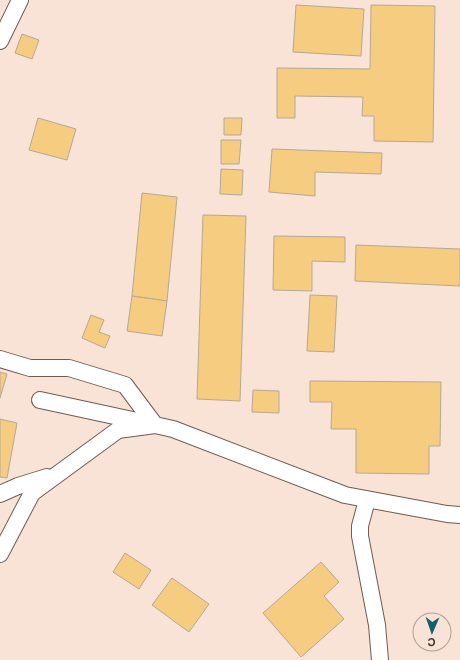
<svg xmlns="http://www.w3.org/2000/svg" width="460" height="660" viewBox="0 0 460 660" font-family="Inter,sans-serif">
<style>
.building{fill:#f6cc81;stroke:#b4a995}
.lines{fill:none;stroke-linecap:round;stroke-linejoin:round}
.minor-casing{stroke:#6f5c52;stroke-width:18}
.minor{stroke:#fff;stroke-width:16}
</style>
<rect width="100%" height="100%" fill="#f9e2d6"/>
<g class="building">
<polygon points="296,5 364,9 361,56 293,52"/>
<polygon points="371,5 435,6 433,142 374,141 374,116 362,116 363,97 295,96 295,118 277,118 277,68 370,69"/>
<polygon points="22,34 39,40 32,59 15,53"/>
<polygon points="38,118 76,129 67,160 29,150"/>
<polygon points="224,118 242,118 241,135 224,135"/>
<polygon points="221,140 241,140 239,164 221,164"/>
<polygon points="272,149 382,153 381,174 315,172 315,196 269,192"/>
<polygon points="221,169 243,170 242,195 220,194"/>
<polygon points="142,193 177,197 167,301 132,296"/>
<polygon points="203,215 246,216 240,401 197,399"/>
<polygon points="274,236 345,237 345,262 312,261 312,291 273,290"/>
<polygon points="356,245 460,249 460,286 355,281"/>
<polygon points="310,295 337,296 334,352 307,351"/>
<polygon points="132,296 167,301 162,336 127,331"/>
<polygon points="91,315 104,320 99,332 110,336 105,348 82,338"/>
<polygon points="0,372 7,374 0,398"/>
<polygon points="310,381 441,382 440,446 429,446 429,474 356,473 356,429 331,429 332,402 310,402"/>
<polygon points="253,390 279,391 279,413 252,412"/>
<polygon points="0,419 17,423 7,478 0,477"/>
<polygon points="125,553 151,570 139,589 113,572"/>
<polygon points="321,562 339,582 324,596 344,619 301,657 263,613"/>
<polygon points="172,578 209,604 189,632 152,605"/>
</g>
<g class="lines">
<defs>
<g id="minor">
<polyline points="0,41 20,0"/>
<polyline points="0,359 30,368 69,368 125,385 155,425 173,429 345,495 447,514 460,515"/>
<polyline points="40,400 142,422"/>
<polyline points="0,494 18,486 47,477"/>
<polyline points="367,500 360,526 360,536 377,625 380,660"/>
<polyline points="0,554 32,493 118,430 155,425"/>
</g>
</defs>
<use href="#minor" class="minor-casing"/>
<use href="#minor" class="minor"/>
</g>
<g transform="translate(432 632) rotate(182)"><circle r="19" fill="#f9e2d6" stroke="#af9e95"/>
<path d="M0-3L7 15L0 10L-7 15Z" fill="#14606d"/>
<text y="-6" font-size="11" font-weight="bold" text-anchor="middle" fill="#413834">С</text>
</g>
</svg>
